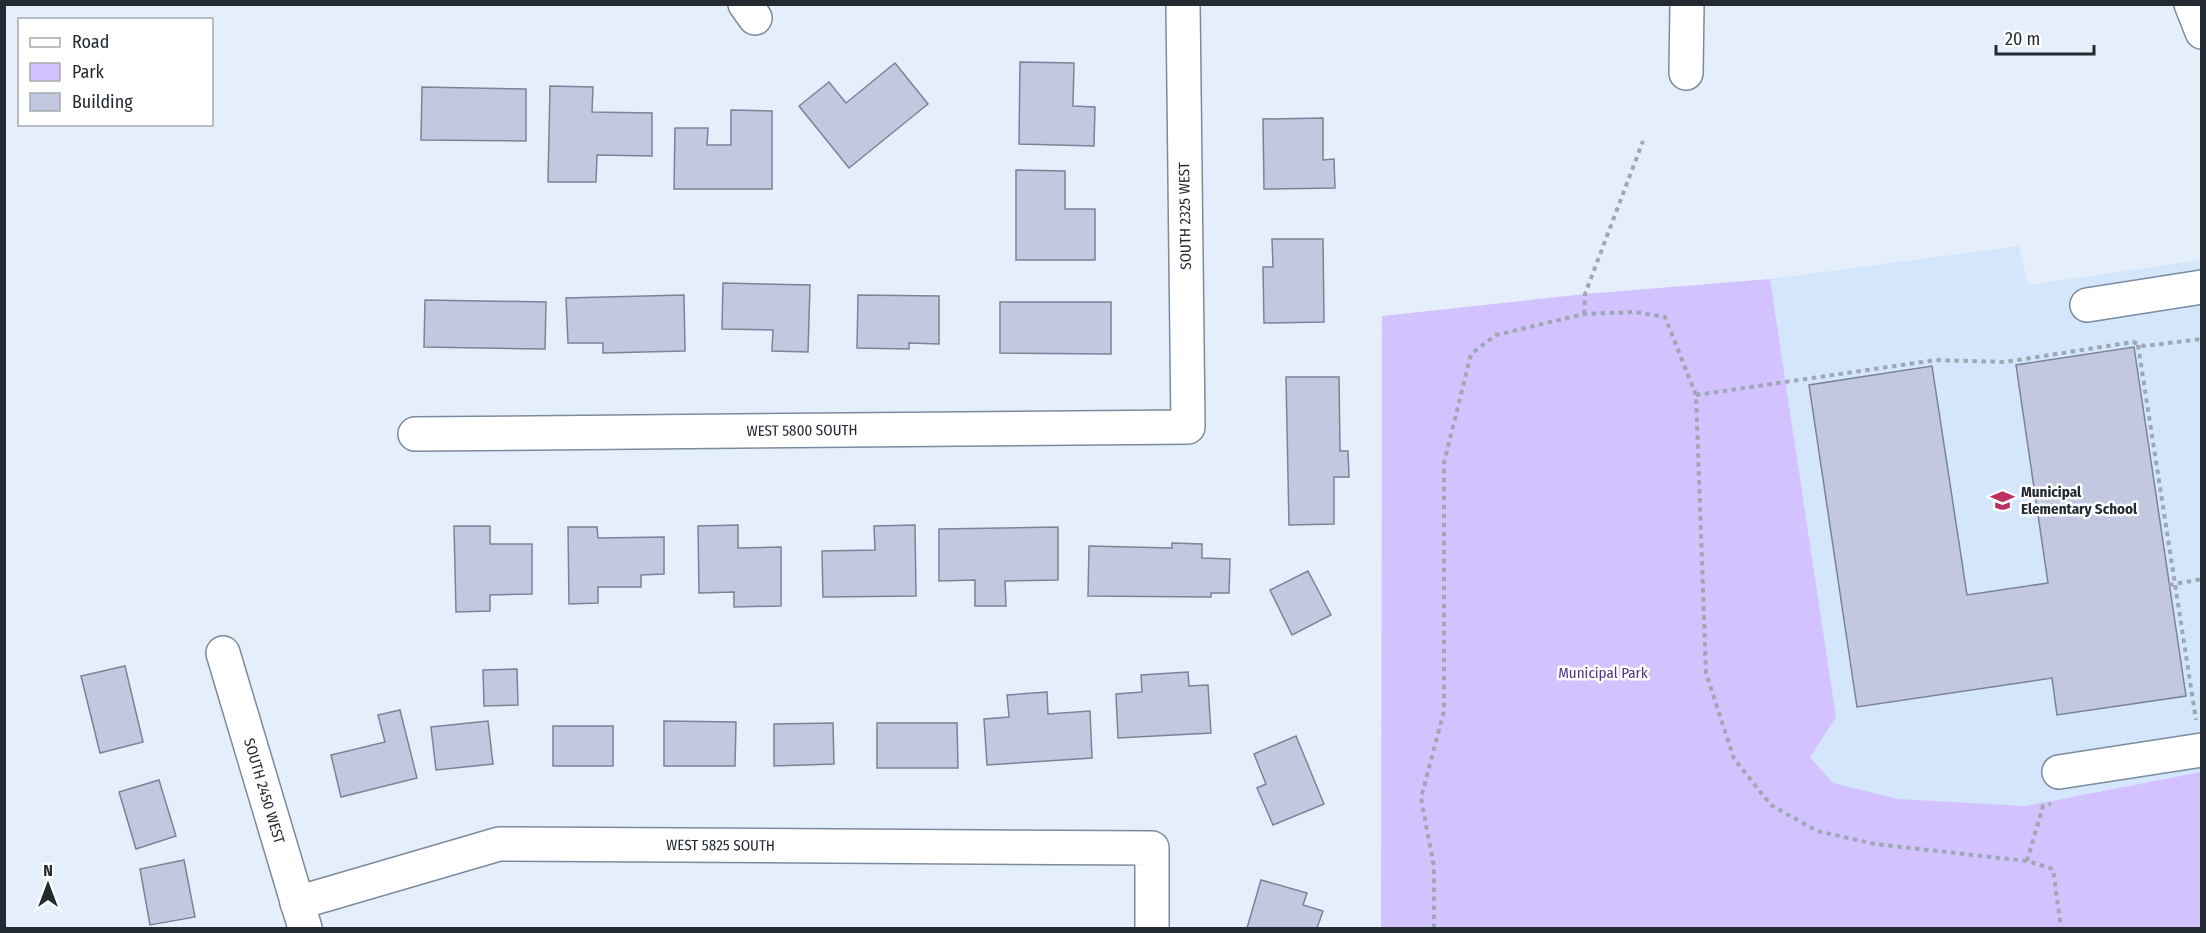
<svg xmlns="http://www.w3.org/2000/svg" width="2206" height="933" viewBox="0 0 2206 933" font-family="'Fira Sans Condensed',sans-serif">
<style>
.built{fill:#d3e6fb}
.green{fill:#d2c2ff}
.building{fill:#c2c8e0;stroke:#7c8297;stroke-width:1.5}
.lines{fill:none;stroke-linecap:round;stroke-linejoin:round}
.minor-casing{stroke:#7b8b9e;stroke-width:36}
.path{stroke:#9ea7b2;stroke-width:4;stroke-dasharray:4.5 4.5;stroke-linecap:butt}
.minor{stroke:#fff;stroke-width:33}
.labels{text-anchor:middle;stroke-width:5;stroke-linejoin:round;paint-order:stroke}
.street-label{font-size:15px;fill:#232a31;stroke:#fff}
.poi-label{font-size:15px;font-weight:bold;fill:#232a31;stroke:#fff;text-anchor:start}
.park-label{font-size:15px;fill:#503384;stroke:#fff}
</style>
<rect width="100%" height="100%" fill="#e4effb"/>
<polygon class="built" points="2019,246 2028,285 2201,260 2201,772 2025,806 1899,799 1833,783 1810,757 1836,717 1770,279"/>
<polygon class="green" points="1770,279 1836,717 1810,757 1833,783 1899,799 2025,806 2201,772 2201,928 1381,928 1382,316 1585,294"/>
<g class="building">
<polygon points="1020,62 1074,63 1073,106 1095,107 1094,146 1019,144"/>
<polygon points="895,63 928,104 849,168 799,106 829,82 846,103"/>
<polygon points="550,86 593,87 592,112 652,113 652,156 597,155 596,182 548,182"/>
<polygon points="422,87 526,89 526,141 421,140"/>
<polygon points="731,110 772,111 772,189 674,189 675,128 708,128 707,145 731,145"/>
<polygon points="1323,118 1323,160 1334,159 1335,188 1264,189 1263,119"/>
<polygon points="1016,170 1065,171 1065,209 1095,209 1095,260 1016,260"/>
<polygon points="1272,239 1323,239 1324,322 1264,323 1263,267 1273,267"/>
<polygon points="723,283 810,285 808,352 772,351 773,330 722,329"/>
<polygon points="684,295 685,351 603,353 603,343 568,343 566,298"/>
<polygon points="858,295 939,296 939,344 909,343 909,349 857,348"/>
<polygon points="425,300 546,302 545,349 424,347"/>
<polygon points="1000,302 1111,302 1111,354 1000,353"/>
<polygon points="2134,347 2186,696 2057,715 2052,678 1857,707 1809,385 1932,366 1967,595 2048,583 2016,365"/>
<polygon points="1286,377 1339,377 1340,451 1348,451 1349,477 1334,477 1334,524 1289,525"/>
<polygon points="738,525 738,548 781,547 781,606 734,607 734,592 699,593 698,526"/>
<polygon points="915,525 916,596 823,597 822,551 875,550 874,526"/>
<polygon points="454,526 490,526 490,544 532,544 532,594 490,595 490,611 456,612"/>
<polygon points="568,527 597,527 598,538 664,537 664,574 641,575 641,587 598,587 598,603 569,604"/>
<polygon points="1058,527 1058,580 1005,581 1006,606 975,606 975,580 939,581 939,529"/>
<polygon points="1172,543 1202,544 1202,558 1230,559 1229,593 1211,593 1211,597 1088,596 1089,546 1172,548"/>
<polygon points="1308,571 1331,615 1292,635 1270,590"/>
<polygon points="125,666 143,742 100,753 81,676"/>
<polygon points="517,669 518,705 484,706 483,670"/>
<polygon points="1188,672 1189,686 1208,685 1211,733 1118,738 1116,694 1142,692 1141,675"/>
<polygon points="1047,692 1048,714 1090,711 1092,758 987,765 984,719 1009,717 1007,695"/>
<polygon points="400,710 417,778 341,797 331,755 385,742 378,715"/>
<polygon points="488,721 493,764 436,770 431,727"/>
<polygon points="664,721 736,722 735,766 664,766"/>
<polygon points="833,723 834,764 774,766 774,724"/>
<polygon points="877,723 957,723 958,768 877,768"/>
<rect x="553" y="726" width="60" height="40"/>
<polygon points="1296,736 1324,804 1273,825 1257,788 1266,784 1254,754"/>
<polygon points="159,780 176,836 136,849 119,792"/>
<polygon points="184,860 195,917 150,925 140,869"/>
<polygon points="1261,880 1307,893 1303,905 1323,911 1317,928 1247,928"/>
</g>
<g class="lines">
<defs>
<g id="minor">
<polyline points="745,4 755,18"/>
<polyline points="2191,4 2202,32"/>
<polyline points="1686,73 1687,4"/>
<polyline points="2087,305 2202,287"/>
<path id="s1" d="M 415,434 L 1188,427 L 1183,4"/>
<path id="s2" d="M 223,653 L 305,928"/>
<polyline points="2059,772 2202,750"/>
<path id="s3" d="M 297,903 L 499,844 L 1152,848 L 1152,928"/>
</g>
</defs>
<use href="#minor" class="minor-casing"/>
<g class="path">
<polyline points="1584,314 1585,294 1643,141"/>
<polyline points="2138,345 2196,720"/>
<polyline points="1696,395 1936,360 2005,362 2133,342 2144,346 2202,339"/>
<polyline points="2169,585 2202,579"/>
<polyline points="2027,861 2043,806 2051,804"/>
<polyline points="1434,928 1434,867 1421,798 1444,711 1444,463 1471,354 1496,335 1584,314 1635,312 1665,317 1696,395 1706,673 1734,759 1771,805 1817,831 1875,844 2027,861 2053,869 2061,928"/>
</g>
<use href="#minor" class="minor"/>
</g>
<defs>
<symbol id="school-bare" viewBox="-9 -9 18 18"><path d="M0-5L7-2L0 1L-7-2ZM-4 1L0 2.5L4 1V4Q0 6-4 4Z" fill="#bd2f60" stroke="#fff" stroke-width="2.5" paint-order="stroke"/></symbol>
</defs>
<g fill-rule="evenodd">
<use href="#school-bare" x="1986" y="484" width="33" height="33"/>
</g>
<g class="labels">
<g class="street-label">
<text transform="translate(1185 216) rotate(-91)" y="5">SOUTH 2325 WEST</text>
<text dy="5" stroke="none"><textPath href="#s1" startOffset="387">WEST 5800 SOUTH</textPath></text>
<text dy="5" stroke="none"><textPath href="#s2" startOffset="144">SOUTH 2450 WEST</textPath></text>
<text dy="5" stroke="none"><textPath href="#s3" startOffset="432">WEST 5825 SOUTH</textPath></text>
</g>
<g class="poi-label">
<text x="2021" y="497">Municipal<tspan x="2021" dy="17">Elementary School</tspan></text>
</g>
<g class="park-label">
<text x="1603" y="678">Municipal Park</text>
</g>
</g>
<rect width="2206" height="933" fill="none" stroke="#232a31" stroke-width="12"/>
<rect x="18" y="18" width="195" height="108" fill="#ffffff" stroke="#a7aaad" stroke-width="1.5"/>
<rect x="30" y="38" width="30" height="9" fill="#ffffff" stroke="#a7aaad" stroke-width="1.5"/>
<text x="72" y="48" font-size="18" fill="#232a31">Road</text>
<rect x="30" y="63" width="30" height="18" fill="#d2c2ff" stroke="#a7aaad" stroke-width="1.5"/>
<text x="72" y="78" font-size="18" fill="#232a31">Park</text>
<rect x="30" y="93" width="30" height="18" fill="#c2c8e0" stroke="#a7aaad" stroke-width="1.5"/>
<text x="72" y="108" font-size="18" fill="#232a31">Building</text>
<g transform="translate(48 885)" stroke="#ffffff" stroke-width="4.5" paint-order="stroke">
<path d="M0-4.5L10 22L0 15L-10 22Z" fill="#232a31"/>
<text y="-9" font-size="16" font-weight="bold" text-anchor="middle" fill="#232a31">N</text>
</g>
<path d="M1996 45v9h98v-9" fill="none" stroke="#232a31" stroke-width="3"/>
<text x="2005" y="45" font-size="18" fill="#232a31" stroke="#ffffff" stroke-width="4.5" paint-order="stroke">20 m</text>
</svg>
